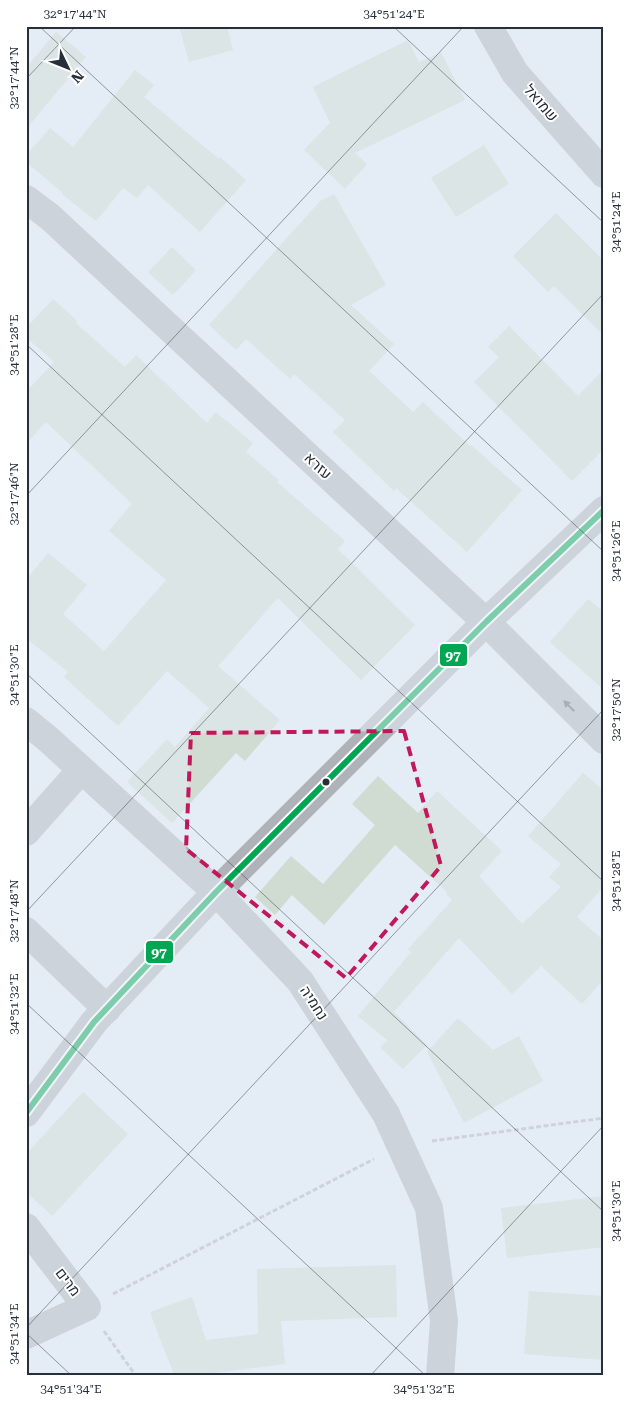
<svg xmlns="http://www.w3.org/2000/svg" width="630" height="1402" viewBox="0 0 630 1402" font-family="'Roboto Serif',Heebo,serif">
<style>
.building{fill:#d0dbd1}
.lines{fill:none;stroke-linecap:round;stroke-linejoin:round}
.path{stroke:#afb4b9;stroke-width:3;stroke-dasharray:5 2.5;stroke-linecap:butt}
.minor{stroke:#afb3b8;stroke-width:28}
.bus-1-casing{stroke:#fff;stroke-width:10}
.bus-1{stroke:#00a651;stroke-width:6}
.oneway{fill:#5d646c}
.marked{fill:none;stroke:#c2185b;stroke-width:4;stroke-dasharray:10 6;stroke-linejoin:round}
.ticks{fill:none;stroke:#272f3a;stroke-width:1;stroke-opacity:0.45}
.bus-dot{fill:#272f3a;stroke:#fff;stroke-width:2}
.labels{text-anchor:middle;stroke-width:4;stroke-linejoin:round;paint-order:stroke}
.street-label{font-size:15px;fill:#272f3a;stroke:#fff}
.line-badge{stroke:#fff;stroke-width:2}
.badge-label{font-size:14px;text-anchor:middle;font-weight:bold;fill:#fff}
.neatline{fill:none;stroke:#272f3a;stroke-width:2}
.ticks-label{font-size:12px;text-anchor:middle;fill:#272f3a}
</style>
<rect width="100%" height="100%" fill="#e4ecf5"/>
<g class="building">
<polygon points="179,26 227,26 233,50 189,62"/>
<polygon points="56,32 86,57 26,129 26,68"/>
<polygon points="408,40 419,62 441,52 465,100 355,153 367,164 345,189 304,150 330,123 313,87"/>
<polygon points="135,70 154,85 144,97 219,159 220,157 246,180 200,232 148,185 137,198 123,188 96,221 62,194 63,193 26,162 26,155 50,128 73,147"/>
<polygon points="484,145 509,184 456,217 431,178"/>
<polygon points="334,194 386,285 351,305 394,344 369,371 413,412 423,402 470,446 471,445 522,490 467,552 396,488 394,491 333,432 345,420 294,374 290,379 246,339 236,350 209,325 320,201"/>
<polygon points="556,213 604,261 604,336 554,286 548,292 513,256"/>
<polygon points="172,247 196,270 173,295 148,272"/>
<polygon points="53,299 77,321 76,323 125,367 136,355 207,423 216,412 253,443 246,452 279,480 277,482 345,541 338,549 415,625 361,680 278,598 218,666 280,720 245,761 236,753 172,823 127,782 167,739 175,747 209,708 167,671 118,726 64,677 68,672 26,638 26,580 48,553 87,585 63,614 104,651 166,580 109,531 132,504 46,422 26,444 26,392 54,362 26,337 26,328"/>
<polygon points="509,326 578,396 604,369 604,449 572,481 474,382 499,357 488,347"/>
<polygon points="588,599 604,612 604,690 550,642"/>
<polygon points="583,773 604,790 604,886 577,917 604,941 604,979 582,1004 541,966 512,994 459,938 394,1012 427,1045 403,1069 380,1047 387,1040 358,1016 411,952 408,949 452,900 446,894 448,893 395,845 324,925 292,895 275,915 255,897 291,856 323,884 375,825 352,804 378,776 418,813 437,791 502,851 479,876 522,924 561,887 549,877 561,864 528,836"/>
<polygon points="458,1018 493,1050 519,1036 543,1081 464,1123 427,1052"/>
<polygon points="83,1092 128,1134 52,1216 26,1192 26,1154"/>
<polygon points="604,1196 604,1247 507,1258 501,1208"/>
<polygon points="396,1265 397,1317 281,1321 285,1364 213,1373 215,1376 175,1376 161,1342 150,1312 192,1297 206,1340 258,1334 257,1269"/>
<polygon points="529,1291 604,1296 604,1360 524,1354"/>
</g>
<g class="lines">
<g class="path">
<polyline points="432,1141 604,1118"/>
<polyline points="113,1294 374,1159"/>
<polyline points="104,1331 136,1376"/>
</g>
<g class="minor">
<polyline points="488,26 515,73 604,174"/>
<polyline points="26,199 50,217 486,622 604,740"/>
<polyline points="26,721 48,739 216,892 300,981 386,1114 429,1208 444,1321 440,1376"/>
<polyline points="26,832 81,770"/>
<polyline points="26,931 107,1009"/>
<polyline points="26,1113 94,1022 216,892 486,622 604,510"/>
<polyline points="26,1227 87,1307 26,1335"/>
</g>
<defs>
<polyline id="bus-1" points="26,1113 94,1022 216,892 486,622 604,510"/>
</defs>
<use href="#bus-1" class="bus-1-casing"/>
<use href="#bus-1" class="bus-1"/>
</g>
<defs><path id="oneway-solid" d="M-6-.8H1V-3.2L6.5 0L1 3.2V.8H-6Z" transform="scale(1.25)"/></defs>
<use class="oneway" href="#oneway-solid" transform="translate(569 706) rotate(-135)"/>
<path d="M0 0H630V1402H0ZM 404,731 L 441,866 L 346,978 L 186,849 L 191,733 Z" fill="#e4ecf5" fill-opacity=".55" fill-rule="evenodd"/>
<path class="marked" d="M 404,731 L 441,866 L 346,978 L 186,849 L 191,733 Z"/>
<path class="ticks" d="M 39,26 L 604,552M 393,26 L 604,223M 26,79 L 76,26M 26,344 L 604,882M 26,496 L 464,26M 26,673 L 604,1212M 26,912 L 604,293M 26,1003 L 426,1376M 26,1328 L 604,709M 26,1333 L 72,1376M 370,1376 L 604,1125"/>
<circle class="bus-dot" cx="326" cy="782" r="4.5"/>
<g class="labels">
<g class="street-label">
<text transform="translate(541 103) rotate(49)" y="5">שמואל</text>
<text transform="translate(318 466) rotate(43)" y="5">עזרא</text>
<text transform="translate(314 1003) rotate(57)" y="5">נחמיה</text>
<text transform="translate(68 1282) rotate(53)" y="5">מרים</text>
</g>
</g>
<g class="line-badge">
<rect x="439" y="643" width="29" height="24" rx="5" fill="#00a651"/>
<rect x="145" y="940" width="29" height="24" rx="5" fill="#00a651"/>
</g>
<g class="badge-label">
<text x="453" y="660">97</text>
<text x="159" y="957">97</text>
</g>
<rect width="630" height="1402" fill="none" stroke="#ffffff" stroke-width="55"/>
<g transform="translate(68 68) rotate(133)" stroke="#ffffff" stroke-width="4" paint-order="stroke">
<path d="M0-4L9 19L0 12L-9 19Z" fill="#272f3a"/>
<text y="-8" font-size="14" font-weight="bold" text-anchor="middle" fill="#272f3a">N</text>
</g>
<rect x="28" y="28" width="574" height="1346" class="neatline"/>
<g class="ticks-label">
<text x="75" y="18">32°17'44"N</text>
<text x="394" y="18">34°51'24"E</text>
<text transform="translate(14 78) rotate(-90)" y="4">32°17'44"N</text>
<text transform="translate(616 222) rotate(-90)" y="4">34°51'24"E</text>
<text transform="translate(14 345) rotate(-90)" y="4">34°51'28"E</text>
<text transform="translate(14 494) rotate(-90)" y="4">32°17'46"N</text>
<text transform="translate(616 551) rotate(-90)" y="4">34°51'26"E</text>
<text transform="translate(14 675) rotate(-90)" y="4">34°51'30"E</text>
<text transform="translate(616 710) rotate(-90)" y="4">32°17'50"N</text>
<text transform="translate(616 881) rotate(-90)" y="4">34°51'28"E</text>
<text transform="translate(14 911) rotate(-90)" y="4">32°17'48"N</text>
<text transform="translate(14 1004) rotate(-90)" y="4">34°51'32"E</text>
<text transform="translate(616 1211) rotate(-90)" y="4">34°51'30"E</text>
<text transform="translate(14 1334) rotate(-90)" y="4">34°51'34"E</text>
<text x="71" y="1393">34°51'34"E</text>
<text x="424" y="1393">34°51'32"E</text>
</g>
</svg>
